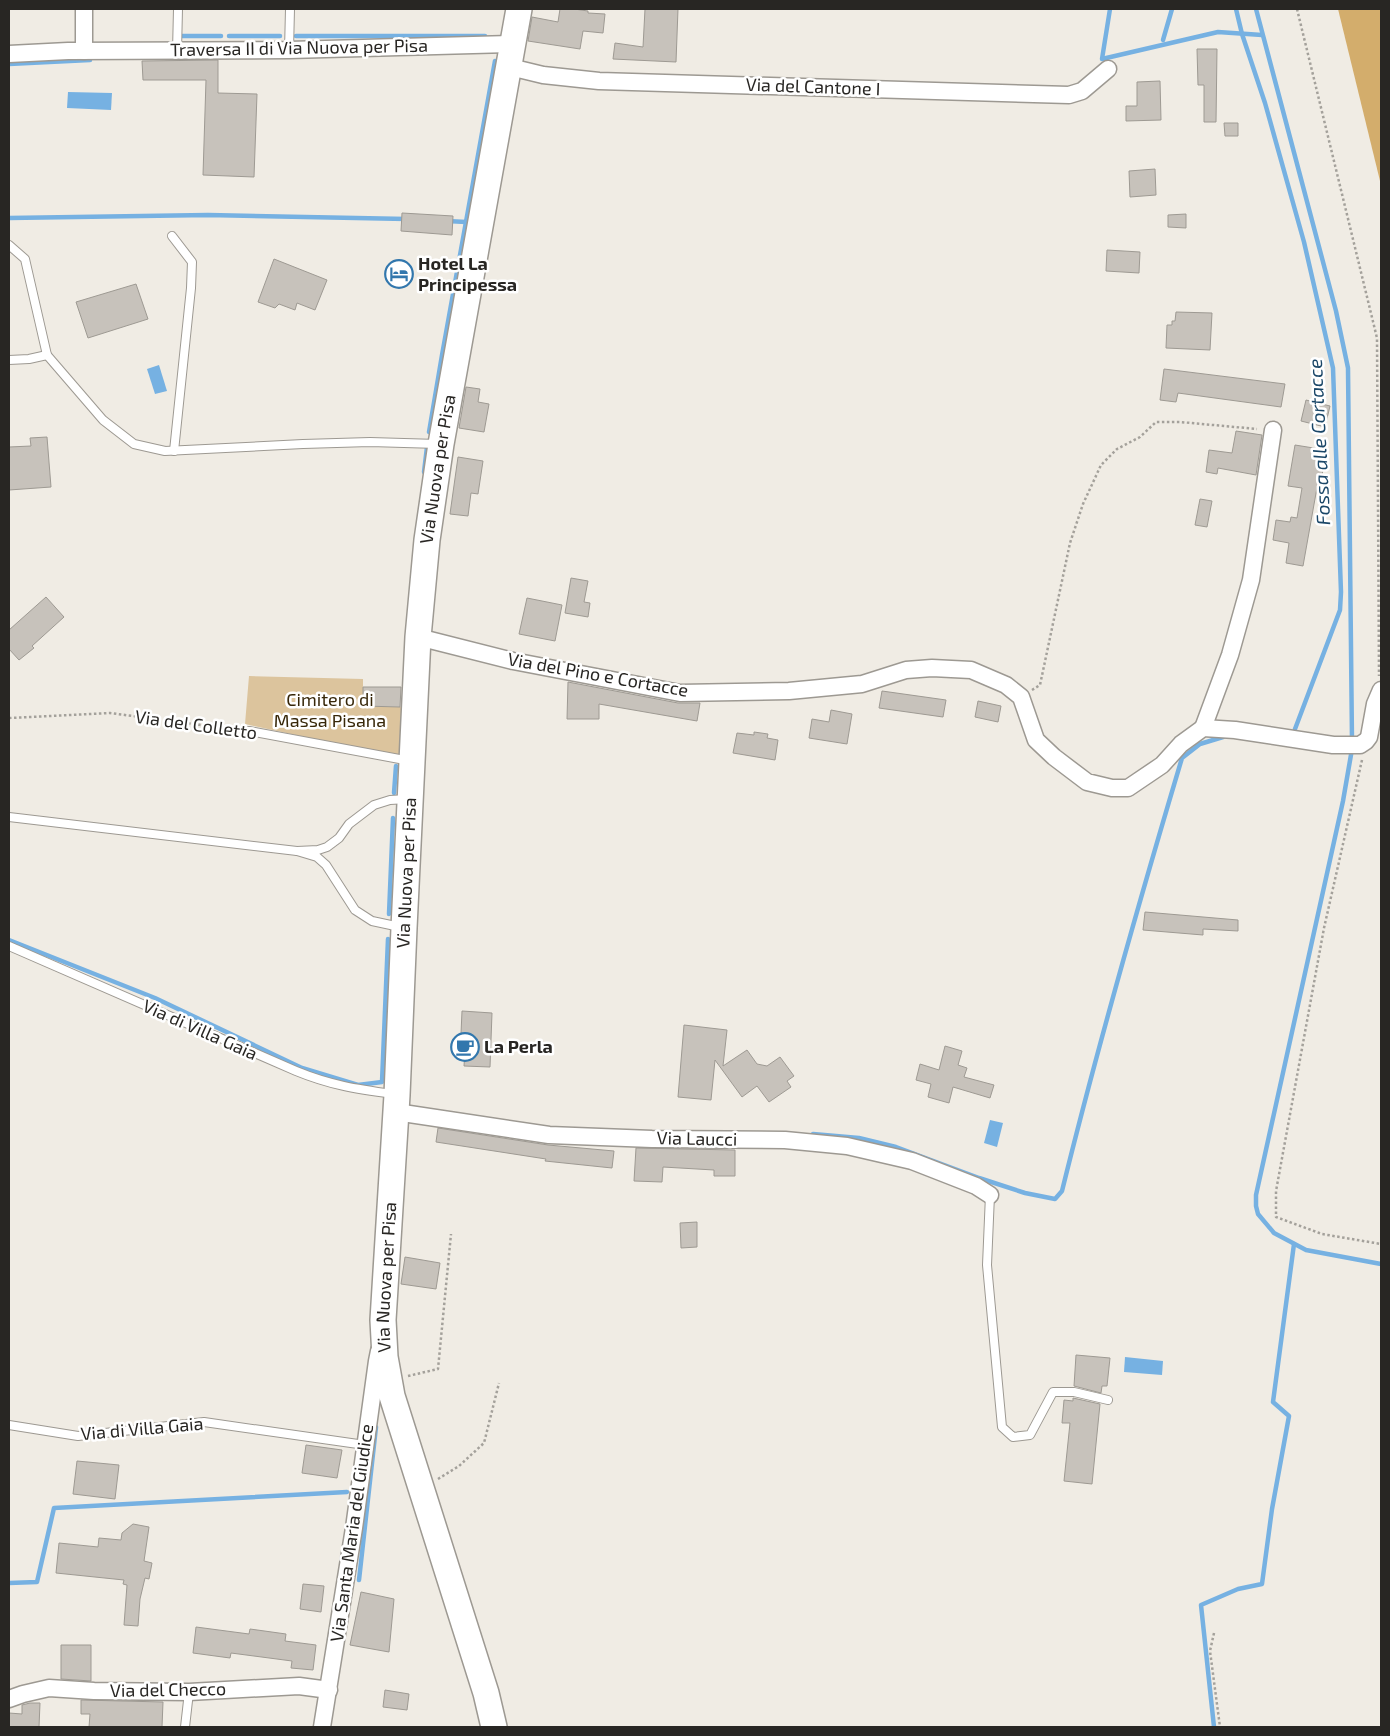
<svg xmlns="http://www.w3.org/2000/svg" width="1390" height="1736" viewBox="0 0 1390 1736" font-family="'Exo 2',sans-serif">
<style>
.green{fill:#dcc49d}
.forest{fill:#d3ad6c}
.water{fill:#76b1e2}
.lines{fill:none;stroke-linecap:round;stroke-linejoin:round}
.stream{stroke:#76b1e2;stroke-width:4.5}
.building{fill:#c7c2bb;stroke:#9e9a93}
.lane-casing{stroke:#9d9992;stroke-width:10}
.street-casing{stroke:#9d9992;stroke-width:19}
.primary-casing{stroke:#9d9992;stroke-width:28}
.path{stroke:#a4a19b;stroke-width:2.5;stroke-dasharray:2.5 2.5;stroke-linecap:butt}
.lane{stroke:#fff;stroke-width:8}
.street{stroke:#fff;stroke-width:16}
.primary{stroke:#fff;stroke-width:25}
.labels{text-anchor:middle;stroke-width:5;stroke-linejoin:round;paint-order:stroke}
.street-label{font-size:18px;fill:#282623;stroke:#fff}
.poi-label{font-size:18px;font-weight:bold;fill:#282623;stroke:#fff;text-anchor:start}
.park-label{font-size:18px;fill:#372709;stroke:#fff}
.water-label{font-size:19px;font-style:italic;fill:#1a4667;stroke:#fff}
</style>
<rect width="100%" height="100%" fill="#f0ece4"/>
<polygon class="green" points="249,676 363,679 363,706 404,707 402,758 245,724"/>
<polygon class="forest" points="1338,9 1381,9 1381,185"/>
<g class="water">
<polygon points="68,92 112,93 111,110 67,108"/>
<polygon points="159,365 167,391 155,394 147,369"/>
<polygon points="990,1120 1003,1123 997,1147 984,1143"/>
<polygon points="1125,1357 1163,1361 1162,1375 1124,1372"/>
</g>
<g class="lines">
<g class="stream">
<polyline points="1110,9 1102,59 1218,32 1262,35"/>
<polyline points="1236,9 1242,34 1265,103 1304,242 1333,368 1341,592 1340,610 1295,729"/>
<polyline points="1256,9 1336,311 1348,368 1352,741"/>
<polyline points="182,36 221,36"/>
<polyline points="229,36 280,36"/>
<polyline points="296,36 485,36"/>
<polyline points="1163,40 1172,9"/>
<polyline points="9,64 90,60"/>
<polyline points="9,218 208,215 407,219"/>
<polyline points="447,221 466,222"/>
<polyline points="429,432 442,355 495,61"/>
<polyline points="424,472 427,447"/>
<polyline points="1352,749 1343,801 1256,1195 1256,1206 1258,1214 1274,1233 1306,1250 1381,1264"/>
<polyline points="394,793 396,766"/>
<polyline points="389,914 393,818"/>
<polyline points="9,940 155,998 302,1068 358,1085 382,1082 388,939"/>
<path d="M 813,1134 L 859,1138 L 896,1147 L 979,1178 L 1025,1193 L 1055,1199 L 1062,1191 C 1098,1045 1139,902 1182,758 L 1200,744 L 1223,737"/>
<polyline points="359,1580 376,1427"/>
<polyline points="9,1583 37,1582 54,1508 347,1492"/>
<polyline points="1214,1727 1201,1605 1238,1589 1262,1584 1272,1509 1289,1416 1273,1402 1294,1244"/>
</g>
</g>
<g class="building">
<polygon points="560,9 574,9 588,11 588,13 605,14 603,33 583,31 580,49 528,41 532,17 558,22"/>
<polygon points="645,9 678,9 676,62 613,59 615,43 643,47"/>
<polygon points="1197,49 1217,49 1216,122 1204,122 1204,85 1198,85"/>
<polygon points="218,60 218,93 257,94 254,177 203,175 206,80 143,80 142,61"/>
<polygon points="1160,81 1161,120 1126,121 1126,106 1137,106 1137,82"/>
<polygon points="1224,123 1238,123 1238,136 1225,136"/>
<polygon points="1155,169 1156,195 1130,197 1129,171"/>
<polygon points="402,213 453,216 452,235 401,231"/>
<polygon points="1186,214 1186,228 1168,227 1168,215"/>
<polygon points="1107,250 1140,252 1139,273 1106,271"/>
<polygon points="274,259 327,280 315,310 297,303 295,310 279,304 275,308 258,302"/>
<polygon points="136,284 148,319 88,338 76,302"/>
<polygon points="1176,312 1212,313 1210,350 1166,348 1167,325 1172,325 1172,321 1175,321"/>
<polygon points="1164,369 1285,384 1281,407 1178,393 1176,402 1160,400"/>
<polygon points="466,387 480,389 478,402 489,404 484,432 459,428"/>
<polygon points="1306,400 1330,406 1325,427 1301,421"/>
<polygon points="1236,431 1262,435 1256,475 1218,468 1217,474 1206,472 1209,450 1232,453"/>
<polygon points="47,437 51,487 9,490 9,447 31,446 30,438"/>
<polygon points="1295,445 1326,450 1321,482 1318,482 1303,566 1286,563 1289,543 1273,540 1276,520 1290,522 1291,517 1297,518 1302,488 1288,486"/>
<polygon points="458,457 483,461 478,494 471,493 468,516 450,514"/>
<polygon points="1200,499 1212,501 1207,527 1195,525"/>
<polygon points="571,578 588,581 584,602 590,603 588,617 565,613"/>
<polygon points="46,597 64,617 32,646 34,648 19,660 9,649 9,630"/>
<polygon points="527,598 562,605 555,641 519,634"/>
<polygon points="568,682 678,703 700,703 697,721 599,704 599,719 567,719"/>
<polygon points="363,687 401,687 400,707 363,706"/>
<polygon points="882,691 946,700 943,717 879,708"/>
<polygon points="978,701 1001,706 998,722 975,717"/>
<polygon points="831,710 852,714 847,744 809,738 812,719 829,722"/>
<polygon points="754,732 768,734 767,738 778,740 775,760 733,753 737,733 754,735"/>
<polygon points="1145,912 1238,920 1238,931 1203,929 1203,935 1143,930"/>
<polygon points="462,1011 492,1013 490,1067 464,1066 466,1035 461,1034"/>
<polygon points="684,1025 727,1030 723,1066 747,1050 757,1064 767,1066 780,1057 794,1076 787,1081 791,1087 769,1102 757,1086 742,1097 715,1060 711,1100 678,1097"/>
<polygon points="945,1046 962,1051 958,1065 967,1068 964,1077 994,1085 990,1098 953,1087 949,1103 928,1097 931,1084 916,1080 920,1064 939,1070"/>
<polygon points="438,1128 548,1145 614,1151 612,1168 545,1161 546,1159 436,1142"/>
<polygon points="636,1148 735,1150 735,1176 714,1176 714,1170 663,1167 662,1182 634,1181"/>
<polygon points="697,1222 697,1247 681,1248 680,1223"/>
<polygon points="405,1257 440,1263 436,1289 401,1284"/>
<polygon points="1076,1355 1110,1358 1107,1386 1102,1386 1101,1393 1074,1386"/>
<polygon points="1073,1398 1100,1404 1092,1484 1064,1481 1070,1423 1062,1423 1064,1400 1073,1401"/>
<polygon points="306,1445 342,1450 337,1478 302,1473"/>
<polygon points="77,1461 119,1465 115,1499 73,1494"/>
<polygon points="133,1524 149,1527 144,1561 152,1563 149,1579 145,1578 140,1599 138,1626 124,1625 127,1585 123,1584 124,1580 56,1573 59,1543 98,1547 99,1538 121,1540 122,1533"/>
<polygon points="303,1584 324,1586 321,1612 300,1609"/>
<polygon points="361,1592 394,1599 389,1652 350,1645"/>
<polygon points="196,1627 249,1634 250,1629 286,1634 285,1641 316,1645 313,1670 291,1668 292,1661 231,1653 230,1658 193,1653"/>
<polygon points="61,1645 91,1645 91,1681 61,1679"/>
<polygon points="385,1690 409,1694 407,1710 383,1707"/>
<polygon points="81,1700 163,1702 162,1727 89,1727 90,1714 81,1714"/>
<polygon points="30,1703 40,1703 39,1727 9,1727 9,1713 22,1714 22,1705"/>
</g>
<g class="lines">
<defs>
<g id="lane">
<polyline points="289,50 290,9"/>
<polyline points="177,51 178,9"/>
<polyline points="172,236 192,262 191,288 174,451"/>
<polyline points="9,245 25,259 47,355 103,420 134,444 165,451 303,444 370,442 438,444"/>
<polyline points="9,360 29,359 47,355"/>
<polyline points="249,731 410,761"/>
<polyline points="9,817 297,851"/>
<polyline points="400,927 372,921 355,910 326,865 317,857 297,851 318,850 327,847 339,838 349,824 374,805 390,800 408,799"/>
<path d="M 9,946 L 296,1071 C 330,1085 356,1089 393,1094"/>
<polyline points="990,1195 987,1265 1002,1427 1013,1437 1030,1435 1053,1392 1074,1392 1108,1400"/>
<polyline points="9,1425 78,1436 204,1422 365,1445"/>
<polyline points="185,1727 189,1692"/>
</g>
<g id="street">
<polyline points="84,51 84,9"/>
<polyline points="9,54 68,51 289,50 513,44"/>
<polyline points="510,67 543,75 599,81 1069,95 1082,91 1108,69"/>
<polyline points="418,637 513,661 680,693 789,691 862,684 906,670 932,668 971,670 1006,685 1021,697 1036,740 1054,757 1087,782 1112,788 1128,788 1162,765 1181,744 1203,728 1235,730 1333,745 1360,745 1366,741 1369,737 1375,704 1381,690"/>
<polyline points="1203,728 1230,655 1251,580 1273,430"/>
<polyline points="396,1112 549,1135 652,1139 785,1140 847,1146 912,1161 976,1186 990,1195"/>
<polyline points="9,1699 23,1694 49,1688 94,1691 189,1692 299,1686 329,1690"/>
<polyline points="322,1727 354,1528 377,1361 379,1351"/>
</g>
<g id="primary">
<path id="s1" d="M 494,1727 L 486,1693 L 392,1396 L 385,1357 L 383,1320 L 397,1095 L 404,928 L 418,637 L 427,540 L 441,444 L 519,9"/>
</g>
</defs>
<use href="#lane" class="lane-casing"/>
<use href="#street" class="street-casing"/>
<use href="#primary" class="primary-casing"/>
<g class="path">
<polyline points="1297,9 1377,338 1379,676"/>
<polyline points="1032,690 1040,685 1070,543 1083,504 1101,465 1117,449 1140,437 1156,422 1180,422 1257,429"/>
<polyline points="9,718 110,713 239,730"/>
<polyline points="1362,760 1324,928 1276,1191 1276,1217 1322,1234 1381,1244"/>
<polyline points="408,1376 438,1369 451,1234"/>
<polyline points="438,1479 459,1466 484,1443 499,1383"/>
<polyline points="1214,1633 1210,1651 1220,1727"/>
</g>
<use href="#lane" class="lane"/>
<use href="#street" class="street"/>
<use href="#primary" class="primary"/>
</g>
<defs>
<symbol id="hotel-ring" viewBox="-11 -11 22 22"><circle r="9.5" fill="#fff" stroke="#3277ad" stroke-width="1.5"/><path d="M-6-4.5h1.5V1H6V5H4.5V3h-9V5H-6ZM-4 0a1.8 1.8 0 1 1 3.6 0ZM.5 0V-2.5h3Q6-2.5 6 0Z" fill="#3277ad"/></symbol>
<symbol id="cafe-ring" viewBox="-11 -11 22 22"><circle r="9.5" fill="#fff" stroke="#3277ad" stroke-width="1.5"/><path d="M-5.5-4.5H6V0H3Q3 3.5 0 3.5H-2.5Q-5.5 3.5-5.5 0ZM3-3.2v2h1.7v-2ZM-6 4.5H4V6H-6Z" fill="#3277ad"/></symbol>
</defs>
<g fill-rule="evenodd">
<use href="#hotel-ring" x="383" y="258" width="32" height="32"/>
<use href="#cafe-ring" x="449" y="1031" width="32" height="32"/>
</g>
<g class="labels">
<g class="street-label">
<text transform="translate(299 48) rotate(-1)" y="6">Traversa II di Via Nuova per Pisa</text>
<text transform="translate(813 87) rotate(2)" y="6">Via del Cantone I</text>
<text dy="6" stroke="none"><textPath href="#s1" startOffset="1276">Via Nuova per Pisa</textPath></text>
<text transform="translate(598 675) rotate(10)" y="6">Via del Pino e Cortacce</text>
<text transform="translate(196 725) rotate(8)" y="6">Via del Colletto</text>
<text dy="6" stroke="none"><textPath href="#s1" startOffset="871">Via Nuova per Pisa</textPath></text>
<text transform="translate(200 1030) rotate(24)" y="6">Via di Villa Gaia</text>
<text transform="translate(697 1139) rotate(1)" y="6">Via Laucci</text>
<text dy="6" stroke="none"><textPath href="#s1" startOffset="466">Via Nuova per Pisa</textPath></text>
<text transform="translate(142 1429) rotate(-5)" y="6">Via di Villa Gaia</text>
<text transform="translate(352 1533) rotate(-82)" y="6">Via Santa Maria del Giudice</text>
<text transform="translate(168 1690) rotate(-1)" y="6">Via del Checco</text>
</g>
<g class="poi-label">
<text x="418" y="270">Hotel La<tspan x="418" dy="21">Principessa</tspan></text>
<text x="484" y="1053">La Perla</text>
</g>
<g class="park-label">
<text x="330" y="706">Cimitero di<tspan x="330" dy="21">Massa Pisana</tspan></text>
</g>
<g class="water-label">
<text transform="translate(1319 442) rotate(-93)" y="7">Fossa alle Cortacce</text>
</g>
</g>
<rect width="1390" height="1736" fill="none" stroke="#282623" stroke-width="20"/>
</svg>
